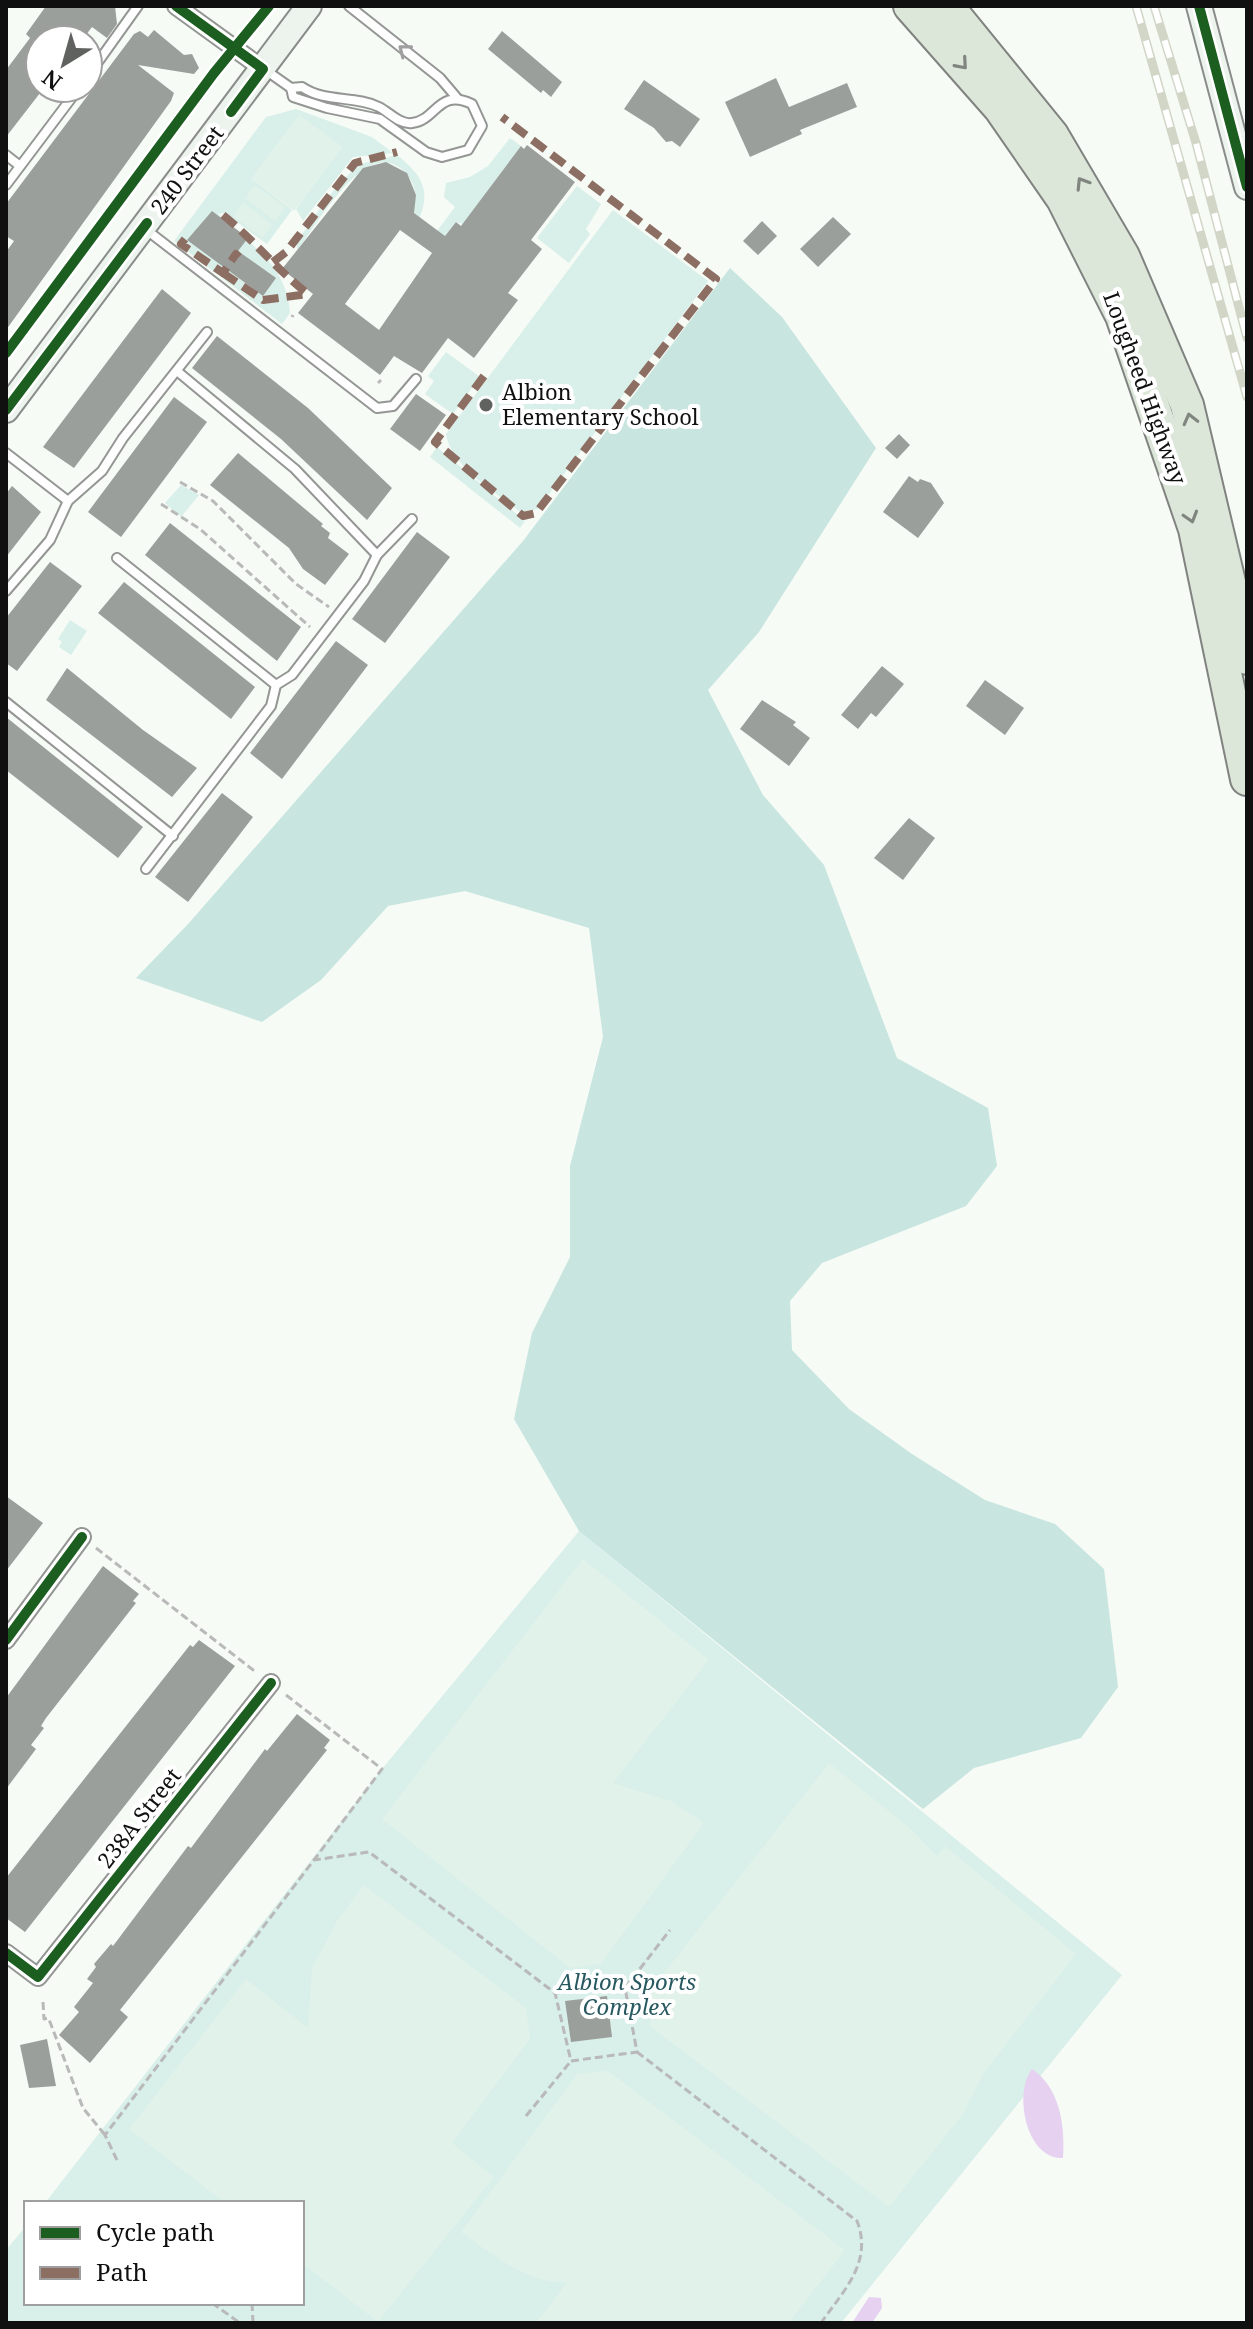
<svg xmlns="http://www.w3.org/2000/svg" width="1253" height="2329" viewBox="0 0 1253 2329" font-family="'Noto Serif',serif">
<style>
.green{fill:#d9efe9}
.forest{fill:#c8e5e0}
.pitch{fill:#e1f2ea}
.water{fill:#e7d1f1}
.building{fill:#9b9f9b;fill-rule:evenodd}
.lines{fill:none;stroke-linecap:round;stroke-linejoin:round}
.lane-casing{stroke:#949694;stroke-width:12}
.street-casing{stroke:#949694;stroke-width:20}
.secondary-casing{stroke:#8a8c8a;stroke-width:28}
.highway-casing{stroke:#818381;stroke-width:36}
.path{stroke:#b8b9b8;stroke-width:3;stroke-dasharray:8 4;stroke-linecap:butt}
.lane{stroke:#fefefe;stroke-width:8}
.street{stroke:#fefefe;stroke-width:16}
.secondary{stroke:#edf4ee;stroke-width:24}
.highway{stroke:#dce7d9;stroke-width:32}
.rail-casing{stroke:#d1d6c7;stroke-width:9}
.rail{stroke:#fff;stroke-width:6;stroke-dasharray:18;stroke-linecap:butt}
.quiet{stroke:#8d6e63;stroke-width:8;stroke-dasharray:16 8;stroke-linecap:butt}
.cycleway-casing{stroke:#fff;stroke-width:15}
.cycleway{stroke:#1b5e20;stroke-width:10}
.oneway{stroke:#9f9f9f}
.oneway2{stroke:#80867f}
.poi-dot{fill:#606260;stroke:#fff;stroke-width:3}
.labels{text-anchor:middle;stroke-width:8;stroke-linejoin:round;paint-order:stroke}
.street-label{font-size:22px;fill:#101010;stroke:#fff}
.poi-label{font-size:22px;fill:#101010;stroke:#fff;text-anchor:start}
.park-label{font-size:22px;font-style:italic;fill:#285960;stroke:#fff}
</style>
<rect width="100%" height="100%" fill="#f6fbf6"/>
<g class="green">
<path d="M 296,109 L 372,137 L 393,153 L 353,157 L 303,221 L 296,209 L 342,147 L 251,178 L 292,210 L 267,244 L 225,213 L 218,214 C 248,243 287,264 290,313 L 282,324 L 174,241 L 266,117 Z"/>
<polygon points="510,138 521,146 463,224 456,222 441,241 434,235 455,207 444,197 446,183 470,177 488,166"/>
<path d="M 396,154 C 422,175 433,191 417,223 L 410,217 L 416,195 C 413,182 408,171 395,165 C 359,148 316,226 297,251 L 297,242 C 314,218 335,182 359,166 C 371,158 384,161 396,154 Z"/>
<polygon points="577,186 601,204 586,229 590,234 569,263 537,238"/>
<path d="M 613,210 L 708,281 L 538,509 L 520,512 C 496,492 451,467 446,434 Z"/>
<polygon points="446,352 480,377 453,414 425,394 434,381 428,376"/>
<polygon points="437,447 525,521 520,528 430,457"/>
<polygon points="181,485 199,495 181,517 165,503"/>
<polygon points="70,620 87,631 71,655 59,647 62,642 58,639"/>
<polygon points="579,1531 1122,1975 841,2323 6,2323 6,2250 26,2226 26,2303 302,2303 302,2203 45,2203 382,1769"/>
</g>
<polygon class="forest" points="730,268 782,317 876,448 759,632 708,690 763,795 824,865 897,1058 988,1108 997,1166 966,1206 822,1263 790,1301 792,1350 849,1409 912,1454 985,1500 1055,1524 1104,1569 1118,1687 1081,1738 974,1768 923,1809 579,1531 514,1419 532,1333 570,1257 570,1166 603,1037 589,928 465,891 388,906 321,980 262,1022 136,978 189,923 523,541"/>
<g class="pitch">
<polygon points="299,115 343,147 294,211 251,178"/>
<polygon points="255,185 285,207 275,221 245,198"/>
<polygon points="243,202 272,225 262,238 233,216"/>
<polygon points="583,1559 709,1660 613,1783 671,1801 704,1823 601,1964 570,1968 382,1819"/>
<polygon points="829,1763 911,1829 937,1856 945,1846 1076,1954 984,2073 963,2114 889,2207 651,2027 646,1996"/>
<polygon points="364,1885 526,2008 530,2039 452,2143 494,2177 378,2322 302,2263 302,2203 225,2203 129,2129 246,1979 308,2028 312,1968 337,1921"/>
<path d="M 608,2071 L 845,2250 L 789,2323 L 536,2323 L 567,2282 C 528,2285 491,2253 461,2232 L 577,2074 Z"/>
</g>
<g class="water">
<path d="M 1032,2069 C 1060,2088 1065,2125 1063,2158 C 1026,2160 1013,2093 1032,2069 Z"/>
<polygon points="869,2297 881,2298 882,2308 872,2323 852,2323"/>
</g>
<g class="building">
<polygon points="46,6 115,6 117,24 107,38 92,27 82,40 40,40 40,93 6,137 6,70 30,38 26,34"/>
<polygon points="154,30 184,55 192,54 199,68 194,74 138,65 174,93 171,101 6,330 6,252 14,241 6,236 6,204 134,34 140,31 148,37"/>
<polygon points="502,31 562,82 551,97 543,90 541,93 488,49"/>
<polygon points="776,78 789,107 847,83 857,107 800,130 802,134 750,157 725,102"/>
<polygon points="644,80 700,119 680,147 672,141 666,142 654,128 624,109"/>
<path d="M 527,145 L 575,182 L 531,240 L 542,249 L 508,293 L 518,300 L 474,358 L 448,338 L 422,373 L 394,356 L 380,375 L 298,313 L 313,294 L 282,269 L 363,168 L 386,162 L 407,173 L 416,195 L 414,213 L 445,236 L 456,222 L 461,226 L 521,146 L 524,149 ZM 400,230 L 432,253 L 379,330 L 345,304 Z"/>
<polygon points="212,211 248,238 238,251 276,278 263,296 187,240"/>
<polygon points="833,217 851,234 818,267 800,249"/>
<polygon points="762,221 777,236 758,255 743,241"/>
<polygon points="162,289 191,313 74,468 43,447"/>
<polygon points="217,336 308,408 392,488 367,520 281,439 192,368"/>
<polygon points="416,394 446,415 420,451 390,429"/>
<polygon points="174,397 207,422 121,537 88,512"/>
<polygon points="899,434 910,445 897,459 885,448"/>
<polygon points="238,453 323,524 321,526 330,533 328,538 349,554 325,585 303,569 289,548 210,485"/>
<polygon points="909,476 918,482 920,479 931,483 944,503 918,538 883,512"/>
<polygon points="12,486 41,512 6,557 6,494"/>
<polygon points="170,523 301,627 277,661 145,555"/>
<polygon points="417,532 450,557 385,643 352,619"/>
<polygon points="50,562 82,586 17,671 6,663 6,618"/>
<polygon points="124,582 255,687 231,719 98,613"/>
<polygon points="336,641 368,665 282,779 250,753"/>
<polygon points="882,666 904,684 876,717 871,713 858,729 841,715"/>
<polygon points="67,668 143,730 197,768 172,797 46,700"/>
<polygon points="985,680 1024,708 1005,735 966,706"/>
<polygon points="762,700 796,722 793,725 810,738 789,766 740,729"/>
<polygon points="6,717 143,827 118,858 6,770"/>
<polygon points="222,793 253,817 188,902 155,877"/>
<polygon points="909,818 935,838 903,880 874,858"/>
<polygon points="6,1496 43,1523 6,1571"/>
<polygon points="103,1566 139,1594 133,1601 136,1603 46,1718 41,1726 44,1728 31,1745 36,1749 6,1789 6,1698"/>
<polygon points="199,1640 235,1666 25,1932 6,1918 6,1878 190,1645 193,1647"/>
<polygon points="297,1714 330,1740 324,1748 327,1750 120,2010 128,2017 90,2063 59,2035 79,2012 74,2007 93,1983 87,1979 96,1967 94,1964 111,1944 113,1946 188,1846 191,1848 265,1749 267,1751"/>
<polygon points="607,1996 612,2037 571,2042 565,2001"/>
<polygon points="47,2039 56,2086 29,2088 20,2045"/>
</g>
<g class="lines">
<defs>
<g id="lane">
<polyline points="349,6 440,78 457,98"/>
<polyline points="264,69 291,88"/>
<polyline points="88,76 138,6"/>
<path d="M 302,87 C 325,103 355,95 379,107 C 389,112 400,125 412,123 C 437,120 438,88 472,104 L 482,126 L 468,150 L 442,157 L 426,152 L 380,119 L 327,108 L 293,97 L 291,88 Z"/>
<polyline points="6,155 20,166"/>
<polyline points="6,185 79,88"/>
<polyline points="144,228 377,408 393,406 416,379"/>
<polyline points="177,371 295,469 377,555"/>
<polyline points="6,453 68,501"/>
<polyline points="117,558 276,685"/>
<polyline points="6,591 50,540 68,501 102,471 123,438 207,332"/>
<polyline points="6,702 173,836"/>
<polyline points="146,869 271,706 276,685 292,675 364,581 377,555 412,519"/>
</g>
<g id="street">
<polyline points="176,6 263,69"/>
<polyline points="6,1640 82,1537"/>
<polyline points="6,1953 38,1977 271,1683"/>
</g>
<g id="secondary">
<polyline points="1199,6 1247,187"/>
<polyline points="6,410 309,6"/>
</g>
<g id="highway">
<polyline points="910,6 1000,108 1063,199 1122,316 1195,529 1247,779"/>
<polyline points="947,6 1052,135 1123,256 1187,405 1247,658"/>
</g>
</defs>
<use href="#lane" class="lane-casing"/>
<use href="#street" class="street-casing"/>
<use href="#secondary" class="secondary-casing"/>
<use href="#highway" class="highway-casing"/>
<g class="path">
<polyline points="292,317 293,315"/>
<polyline points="378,383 381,380"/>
<polyline points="180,482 213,501 296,584 329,607"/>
<polyline points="161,504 200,529 310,627"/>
<polyline points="96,1548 257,1673"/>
<polyline points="286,1695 382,1769 314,1860"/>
<polyline points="625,1988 670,1930"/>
<polyline points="43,2002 44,2019 48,2018 50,2022 83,2108 105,2135"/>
<path d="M 637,2052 L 857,2221 C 873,2262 844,2290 821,2323"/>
<polyline points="526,2116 571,2061"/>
<polyline points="117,2160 105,2135 314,1860 369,1852 555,1993 571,2061 637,2052 625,1988 555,1993"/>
<polyline points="212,2303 240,2323"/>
<polyline points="252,2303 253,2323"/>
</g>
<use href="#lane" class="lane"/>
<use href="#street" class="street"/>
<use href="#secondary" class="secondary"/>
<use href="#highway" class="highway"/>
<defs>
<g id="rail">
<polyline points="1136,6 1247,397"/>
<polyline points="1154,6 1196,143 1247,338"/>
</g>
</defs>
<use href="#rail" class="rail-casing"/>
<use href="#rail" class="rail"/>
<g class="quiet">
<path d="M 223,215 C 254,240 277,270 308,294"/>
<polyline points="185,239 181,244 223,273 236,254 239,257"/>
<polyline points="273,262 286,252 355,163 397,152"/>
<polyline points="223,273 263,300 308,294"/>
<polyline points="484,376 435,442 523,516 536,513 716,279 502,117"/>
</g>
<defs>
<g id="cycleway">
<polyline points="176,6 263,69 231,112"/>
<polyline points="1199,6 1247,187"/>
<polyline points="6,353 214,73 269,6"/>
<polyline points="6,410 147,223"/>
<polyline points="6,1640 82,1537"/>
<polyline points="6,1953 38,1977 271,1683"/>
</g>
</defs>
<use href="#cycleway" class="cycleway-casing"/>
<use href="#cycleway" class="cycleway"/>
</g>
<defs><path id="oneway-chevron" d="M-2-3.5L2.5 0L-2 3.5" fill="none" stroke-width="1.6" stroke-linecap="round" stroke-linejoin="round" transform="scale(2)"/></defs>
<use class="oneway" href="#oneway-chevron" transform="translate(404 50) rotate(-142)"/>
<g class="oneway2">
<use href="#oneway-chevron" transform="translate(962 64) rotate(49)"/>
<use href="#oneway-chevron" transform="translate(1082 183) rotate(-122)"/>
<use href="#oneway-chevron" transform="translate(1190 419) rotate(-104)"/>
<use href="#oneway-chevron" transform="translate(1191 517) rotate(73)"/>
</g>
<circle class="poi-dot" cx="486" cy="405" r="8"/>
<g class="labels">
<g class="street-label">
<text transform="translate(187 170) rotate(-53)" y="8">240 Street</text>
<text transform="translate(1145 388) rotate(70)" y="8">Lougheed Highway</text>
<text transform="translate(139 1818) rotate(-52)" y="8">238A Street</text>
</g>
<g class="poi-label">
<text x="502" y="400">Albion<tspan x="502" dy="25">Elementary School</tspan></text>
</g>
<g class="park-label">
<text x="627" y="1990">Albion Sports<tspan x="627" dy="25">Complex</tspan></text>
</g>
</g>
<rect width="1253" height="2329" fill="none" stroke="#101010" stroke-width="16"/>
<rect x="24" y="2201" width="280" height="104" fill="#ffffff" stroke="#9f9f9f" stroke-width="2"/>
<rect x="40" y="2227" width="40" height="12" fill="#1b5e20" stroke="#9f9f9f" stroke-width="2"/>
<text x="96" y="2241" font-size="24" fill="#101010">Cycle path</text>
<rect x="40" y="2267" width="40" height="12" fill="#8d6e63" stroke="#9f9f9f" stroke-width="2"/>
<text x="96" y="2281" font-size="24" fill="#101010">Path</text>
<g transform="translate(64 64) rotate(217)"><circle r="38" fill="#ffffff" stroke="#9f9f9f" stroke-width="2"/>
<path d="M0-6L14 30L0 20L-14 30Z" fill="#606260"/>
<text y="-12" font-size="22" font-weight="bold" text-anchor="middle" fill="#101010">N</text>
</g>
</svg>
